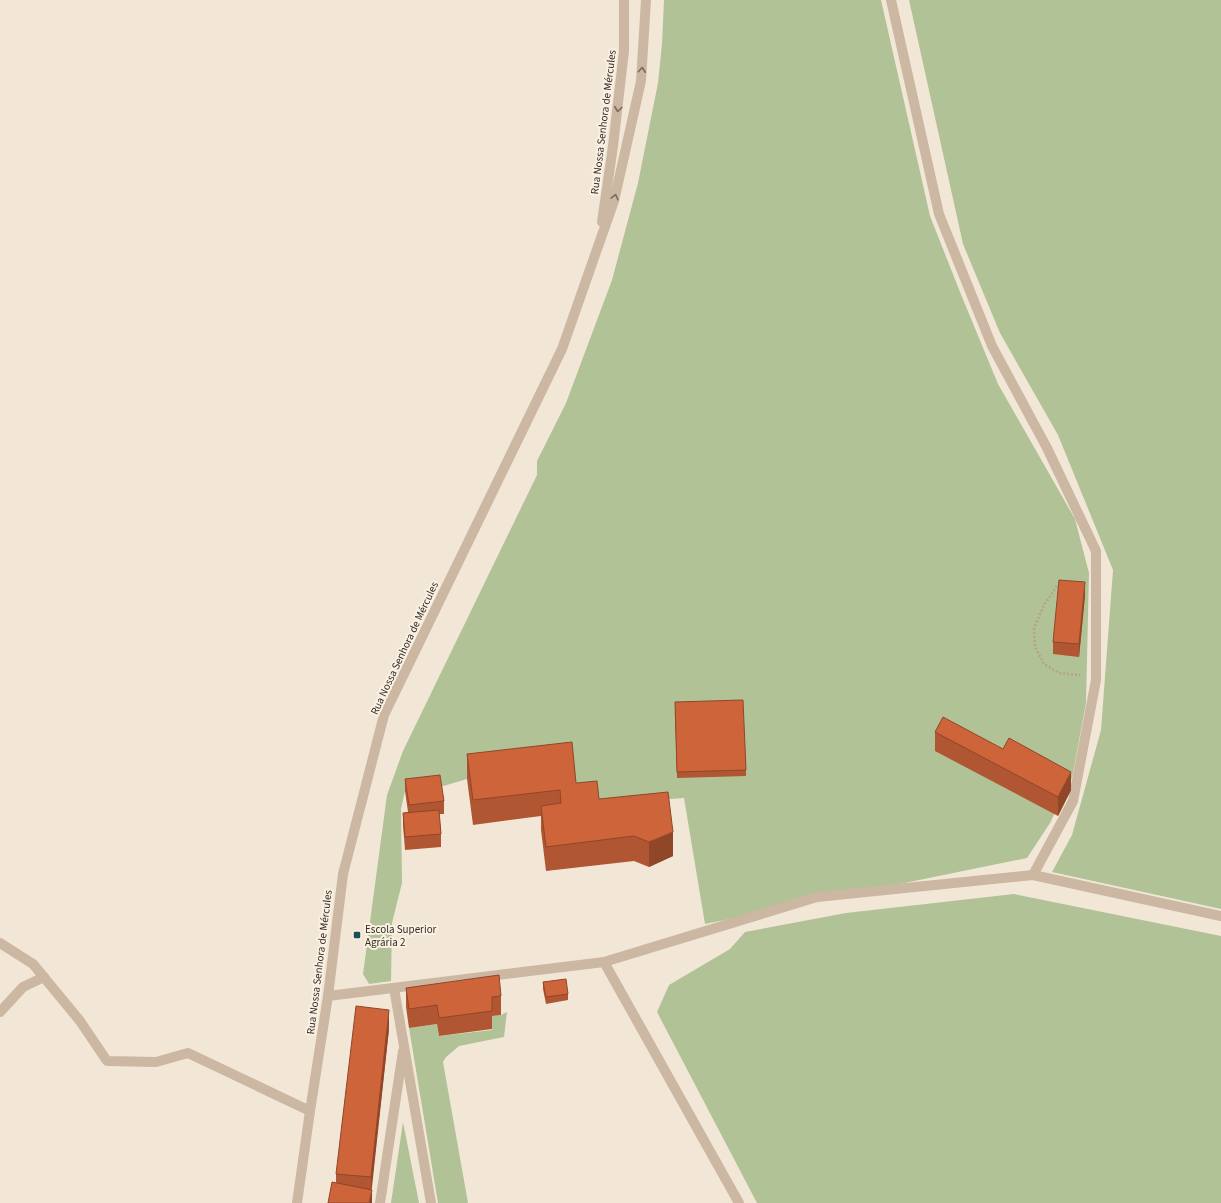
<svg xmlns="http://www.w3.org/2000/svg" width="1221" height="1203" viewBox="0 0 1221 1203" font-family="'Source Sans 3',sans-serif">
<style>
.green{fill:#b1c296}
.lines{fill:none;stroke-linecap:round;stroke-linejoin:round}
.path{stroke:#b7a18d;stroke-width:2.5;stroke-dasharray:2 2;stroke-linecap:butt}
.service{stroke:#cbb7a2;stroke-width:10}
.minor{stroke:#cbb7a2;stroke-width:10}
.wall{fill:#b15632}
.shaded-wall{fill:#904629}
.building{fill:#ce643a;stroke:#904629}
.oneway{stroke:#786a5d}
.poi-dot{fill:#185259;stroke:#faf1e3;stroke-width:1.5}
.labels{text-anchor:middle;stroke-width:4;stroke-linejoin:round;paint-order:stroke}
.street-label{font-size:11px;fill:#352b25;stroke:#faf1e3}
.poi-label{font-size:11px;fill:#352b25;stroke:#faf1e3;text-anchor:start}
</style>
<rect width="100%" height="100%" fill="#f2e7d7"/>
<g class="green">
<polygon points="664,0 881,0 930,216 960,292 998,384 1075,519 1089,573 1086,703 1072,778 1050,823 1027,858 705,924 684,798 605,804 467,779 440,787 405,791 401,809 402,883 392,923 391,981 369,984 363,974 387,795 403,751 537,475 537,461 566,403 612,280 638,183 658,83 662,44"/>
<polygon points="909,0 1221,0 1221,909 1052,872 1072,835 1101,730 1113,570 1058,435 1000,333 963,244"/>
<polygon points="1014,894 1221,936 1221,1203 757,1203 657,1012 669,985 730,949 745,932 846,913"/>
<polygon points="507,1012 504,1037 459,1046 446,1057 443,1062 468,1203 438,1203 409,1028 437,1024 439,1036 492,1030 492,1016 501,1015"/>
<polygon points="403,1122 419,1203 391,1203"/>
</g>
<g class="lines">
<polyline class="path" points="1061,586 1057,586 1044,605 1034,628 1035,647 1044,664 1059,673 1080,675"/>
<g class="service">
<polyline points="891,0 939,214 992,346 1047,448 1096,551 1096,680 1073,801 1033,875"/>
<polyline points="604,962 739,1203"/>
<polyline points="394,988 431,1203"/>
<polyline points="328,996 604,962 817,897 1033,875 1221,916"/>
<polyline points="380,1203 403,1051"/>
</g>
<g class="minor">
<polyline points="602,222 613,146 624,51 624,0"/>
<polyline points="0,943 33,964 80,1021 107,1061 156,1062 188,1053 310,1111"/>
<polyline points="0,1012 23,987 44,977"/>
<polyline points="297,1203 310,1111 328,996 343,874 384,715 562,349 614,201 641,81 646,0"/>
</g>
</g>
<g class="wall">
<polygon points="1085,595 1079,657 1053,654 1053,642"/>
<polygon points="675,709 746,770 746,776 677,778"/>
<polygon points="935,732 1071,790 1058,816 935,751"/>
<polygon points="467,754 576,783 599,799 673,856 649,867 634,861 546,871 541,830 541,816 473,825 467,779"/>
<polygon points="405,779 444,801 444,814 439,814 441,834 441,847 405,850 403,825 403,813 408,812 405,791"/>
<polygon points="543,982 568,994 568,1000 546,1004 543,989"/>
<polygon points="406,988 501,996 501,1015 492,1016 492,1029 439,1036 437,1024 409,1028 406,1007"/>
<polygon points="389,1029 371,1190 372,1203 336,1183 336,1174"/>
</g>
<g class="shaded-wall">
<polygon points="1085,582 1085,595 1079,657 1079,644"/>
<polygon points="1071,772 1071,790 1058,816 1058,797"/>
<polygon points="673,832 673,856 649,867 649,842"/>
<polygon points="389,1010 389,1029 371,1196 371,1177"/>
<polygon points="372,1190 372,1203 369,1203"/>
</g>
<g class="building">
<polygon points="1059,580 1085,582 1079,644 1053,642"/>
<polygon points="743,700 746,770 677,772 675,702"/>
<polygon points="943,717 1003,749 1009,738 1071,772 1058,797 935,732"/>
<polygon points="572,742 576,783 597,781 599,799 668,792 673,832 649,842 634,836 546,847 541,806 561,803 560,790 473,800 467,754"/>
<polygon points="440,775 444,801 409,805 405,779"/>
<polygon points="439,810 441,834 405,837 403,813"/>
<polygon points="499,975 501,996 492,997 492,1011 439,1018 437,1005 409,1009 406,988"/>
<polygon points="566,979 568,994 546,997 543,982"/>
<polygon points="356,1006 389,1010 371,1177 336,1174"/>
<polygon points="332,1182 372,1190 369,1203 328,1203"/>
</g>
<defs><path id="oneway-chevron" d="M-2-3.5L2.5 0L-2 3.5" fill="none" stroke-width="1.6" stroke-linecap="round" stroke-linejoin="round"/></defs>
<g class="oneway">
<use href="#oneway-chevron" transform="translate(642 70) rotate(-86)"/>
<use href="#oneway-chevron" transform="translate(618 109) rotate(97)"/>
<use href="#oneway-chevron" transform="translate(615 197) rotate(-76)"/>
</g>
<rect class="poi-dot" x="353" y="931" width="8" height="8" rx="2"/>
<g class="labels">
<g class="street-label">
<text transform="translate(603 122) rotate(-83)" y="4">Rua Nossa Senhora de Mércules</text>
<text transform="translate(404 648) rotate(-65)" y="4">Rua Nossa Senhora de Mércules</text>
<text transform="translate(319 962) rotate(-83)" y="4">Rua Nossa Senhora de Mércules</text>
</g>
<g class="poi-label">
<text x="365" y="933">Escola Superior<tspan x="365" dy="13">Agrária 2</tspan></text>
</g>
</g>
</svg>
